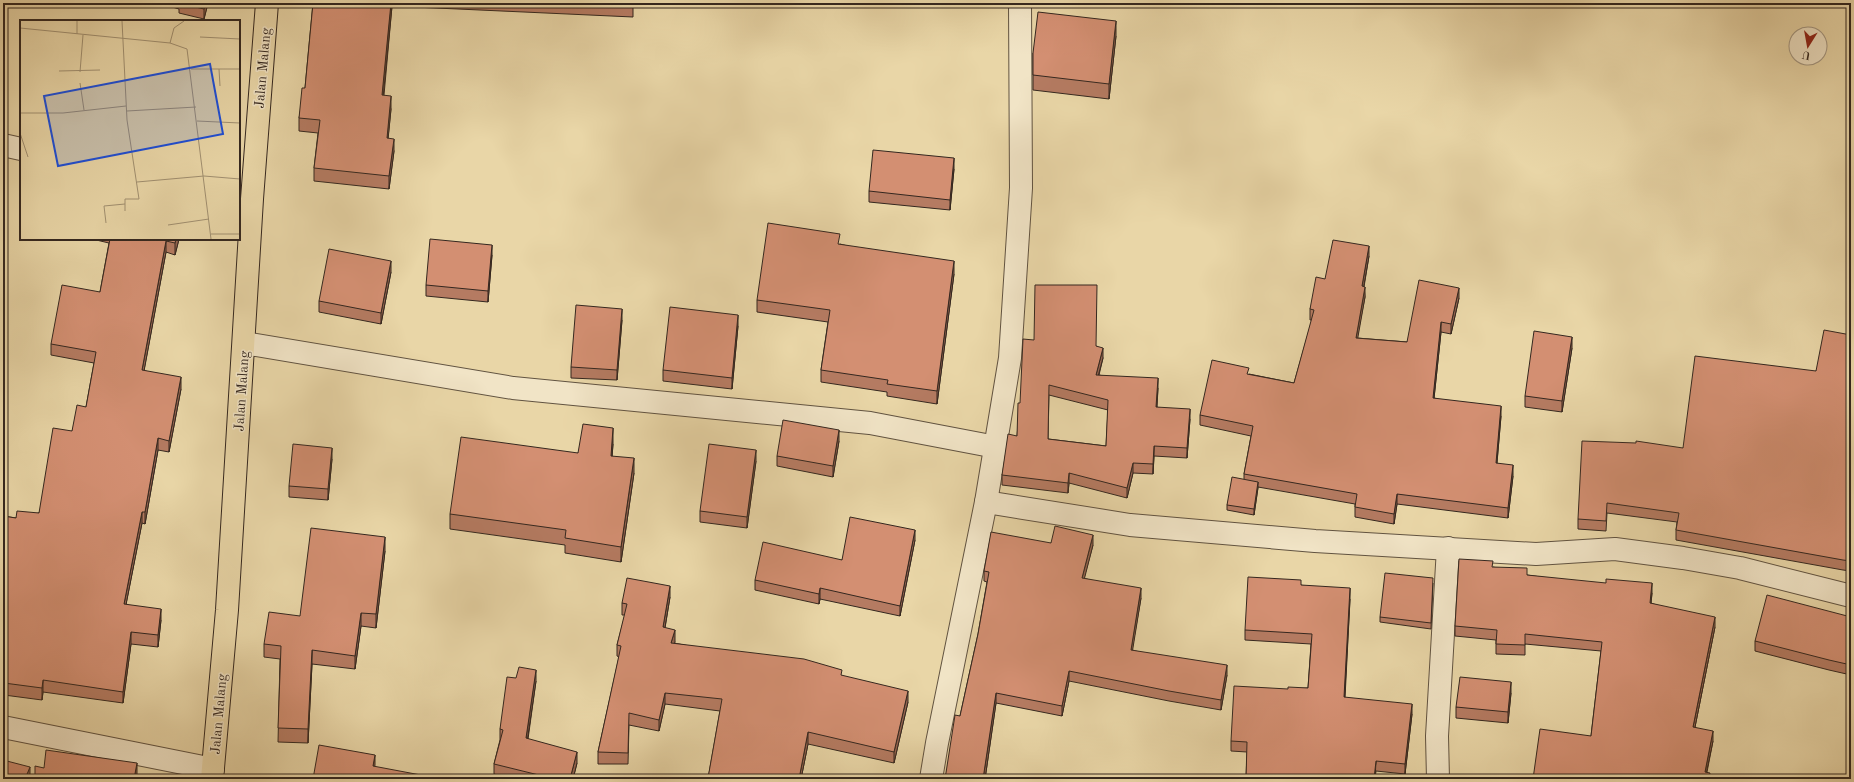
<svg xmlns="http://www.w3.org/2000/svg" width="1854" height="782" viewBox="0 0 1854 782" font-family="'Old Standard TT',serif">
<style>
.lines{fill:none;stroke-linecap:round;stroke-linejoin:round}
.minor-casing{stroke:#615341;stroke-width:24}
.primary-casing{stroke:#34271f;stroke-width:24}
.minor{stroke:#f1e4c6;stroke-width:22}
.primary{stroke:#e9d6a7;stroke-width:22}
.wall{fill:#b57b62;stroke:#34271f;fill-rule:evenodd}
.shaded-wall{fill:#946450;stroke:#34271f}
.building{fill:#d38f72;stroke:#34271f;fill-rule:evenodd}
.labels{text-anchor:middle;stroke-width:3;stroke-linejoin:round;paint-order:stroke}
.street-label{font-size:14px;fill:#34271f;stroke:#f1e4c6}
.inset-road{fill:none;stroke:#a19071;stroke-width:1}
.view{fill:#1d4ed8;fill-opacity:0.15;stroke:#1d4ed8;stroke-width:2}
.inset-edge{fill:none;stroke:#34271f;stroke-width:2}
</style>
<rect width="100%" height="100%" fill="#e9d6a7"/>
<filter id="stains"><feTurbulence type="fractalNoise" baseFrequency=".005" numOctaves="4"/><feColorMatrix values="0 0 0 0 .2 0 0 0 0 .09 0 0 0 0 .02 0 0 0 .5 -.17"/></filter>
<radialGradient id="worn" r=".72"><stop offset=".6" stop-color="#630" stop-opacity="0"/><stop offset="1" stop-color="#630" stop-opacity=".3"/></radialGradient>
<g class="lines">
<defs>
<g id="minor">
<polyline points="3,145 21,149"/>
<polyline points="244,343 513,388 870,423 996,447"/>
<polyline points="986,502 1130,525 1315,541 1536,554 1615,549 1683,558 1740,568 1851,596"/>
<polyline points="3,727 213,769"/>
<polyline points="931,779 937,743 986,502 1010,358 1021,188 1020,3"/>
<polyline points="1438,779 1437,736 1448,548"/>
</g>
<polyline id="primary" points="212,779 227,610 252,199 267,3"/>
</defs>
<use href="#minor" class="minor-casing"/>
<use href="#primary" class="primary-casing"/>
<use href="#minor" class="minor"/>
<use href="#primary" class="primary"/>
</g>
<g class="wall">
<polygon points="159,3 208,3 204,19 179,13 179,9"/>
<polygon points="313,3 633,3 633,17 392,6 384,95 391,109 388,138 394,151 389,189 314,181 314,168 318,133 299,131 299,118 305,88"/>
<polygon points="1116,36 1109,99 1033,90 1033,53"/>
<polygon points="954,169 950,210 869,202 869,191"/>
<polygon points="92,239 179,239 175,255 166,252 144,370 181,389 169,452 158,450 145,524 142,523 126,604 161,620 158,647 131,644 123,703 43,692 42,700 4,695 4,679 3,679 3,516 16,518 39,513 72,431 86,407 94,363 51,355 51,344 100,292 109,243"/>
<polygon points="840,244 954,274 937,404 887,396 887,392 821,382 821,370 828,322 757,312 757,300"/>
<polygon points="492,255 488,302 426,296 426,285"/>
<polygon points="1369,256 1364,287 1365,297 1357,338 1407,342 1459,298 1451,334 1441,332 1434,398 1501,416 1497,463 1513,476 1508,518 1397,504 1394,524 1355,517 1355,504 1258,487 1254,515 1227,510 1227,505 1244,480 1244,474 1251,436 1200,425 1200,415 1249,374 1294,383 1312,320 1310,320 1310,309 1325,279"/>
<polygon points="391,272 381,324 319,312 319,301"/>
<polygon points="622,320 617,380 571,378 571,367"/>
<polygon points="738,326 732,389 663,381 663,370"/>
<polygon points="1851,335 1851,571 1843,570 1676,540 1676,530 1677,522 1607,513 1606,531 1578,529 1578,519 1683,448 1816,371"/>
<path d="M 1097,346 L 1103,358 L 1099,375 L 1158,388 L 1157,407 L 1190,419 L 1187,458 L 1154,456 L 1153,474 L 1133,473 L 1127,498 L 1069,483 L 1068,493 L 1002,485 L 1002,475 L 1017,436 L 1020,403 ZM 1049,395 L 1108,410 L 1106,446 L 1048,439 Z"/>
<polygon points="1572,348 1562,412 1525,407 1525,396"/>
<polygon points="839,441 833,477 777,466 777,456"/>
<polygon points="613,444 612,456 634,473 621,562 565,553 565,545 450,529 450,514 578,453"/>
<polygon points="332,459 328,500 289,497 289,486"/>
<polygon points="756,461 747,528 700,522 700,511"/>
<polygon points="915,540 900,616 820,599 819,604 755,590 755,580 842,560"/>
<polygon points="1051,543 1093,545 1084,578 1141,598 1132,650 1227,675 1221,710 1169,701 1069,681 1062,716 996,703 985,779 945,779 960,716 978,634 987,582 984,581 984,571"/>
<polygon points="385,551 376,628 361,626 355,669 312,664 308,743 278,742 280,659 264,657 264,644"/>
<polygon points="1493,567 1527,575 1652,593 1651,603 1715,627 1695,727 1713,741 1707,772 1710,779 1591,736 1601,651 1525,644 1525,655 1496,654 1496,640 1455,636 1455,626"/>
<polygon points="1433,583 1431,629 1380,622 1380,617"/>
<polygon points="1301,585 1350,599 1345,698 1412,714 1405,774 1376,771 1375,779 1246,779 1247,752 1231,751 1231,741 1288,689 1308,688 1311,644 1245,640 1245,630"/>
<polygon points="670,597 665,628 675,642 674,643 842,676 908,702 894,763 808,744 801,779 708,779 720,711 665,704 659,731 629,725 628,764 598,764 598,752 619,657 617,656 617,645 625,615 622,615 622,603"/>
<polygon points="1851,617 1851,675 1829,670 1755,651 1755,641"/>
<polygon points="536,681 528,739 577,763 573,779 512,779 494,774 494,764 500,740 500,729"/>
<polygon points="1511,693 1508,723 1456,718 1456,707"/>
</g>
<g class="shaded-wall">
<polygon points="205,3 208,3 204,19 204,9"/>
<polygon points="391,3 392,3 392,6 382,108 382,95"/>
<polygon points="1116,21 1116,36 1109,99 1109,84"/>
<polygon points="391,96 391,109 387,150 387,138"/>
<polygon points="394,139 394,151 389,189 389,176"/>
<polygon points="954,158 954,169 950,210 950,200"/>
<polygon points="176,239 179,239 175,255 175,243"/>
<polygon points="166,241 166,252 142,382 142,370"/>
<polygon points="492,245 492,255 488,302 488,291"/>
<polygon points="1369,246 1369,256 1362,296 1362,286"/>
<polygon points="391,261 391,272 381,324 381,313"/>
<polygon points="954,261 954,274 937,404 937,391"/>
<polygon points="1365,287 1365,297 1356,348 1356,338"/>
<polygon points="1459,288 1459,298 1451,334 1451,324"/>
<polygon points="622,309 622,320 617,380 617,370"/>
<polygon points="738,315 738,326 732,389 732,378"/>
<polygon points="1441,322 1441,332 1433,408 1433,398"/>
<polygon points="1572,337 1572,348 1562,412 1562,401"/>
<polygon points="1103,348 1103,358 1096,384 1096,375"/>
<polygon points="181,377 181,389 169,452 169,441"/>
<polygon points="1158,378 1158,388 1156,417 1156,407"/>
<polygon points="1501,406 1501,416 1496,473 1496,463"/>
<polygon points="1190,409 1190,419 1187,458 1187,448"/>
<polygon points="613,428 613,444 611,471 611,456"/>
<polygon points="839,430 839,441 833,477 833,466"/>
<polygon points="158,438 158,450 145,524 145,512"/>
<polygon points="1154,446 1154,456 1153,474 1153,464"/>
<polygon points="332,448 332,459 328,500 328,489"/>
<polygon points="756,450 756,461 747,528 747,517"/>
<polygon points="634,458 634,473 621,562 621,547"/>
<polygon points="1133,463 1133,473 1127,498 1127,488"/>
<polygon points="1513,465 1513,476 1508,518 1508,508"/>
<polygon points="1069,473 1069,483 1068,493 1068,483"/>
<polygon points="1258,482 1258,488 1254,515 1254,509"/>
<polygon points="1397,494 1397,504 1394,524 1394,514"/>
<polygon points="142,512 142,523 124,615 124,604"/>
<polygon points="915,530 915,540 900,616 900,606"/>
<polygon points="1093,535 1093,545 1082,588 1082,578"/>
<polygon points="385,537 385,551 376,628 376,614"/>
<polygon points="1652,583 1652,593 1650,613 1650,603"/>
<polygon points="670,586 670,597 663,639 663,627"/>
<polygon points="820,588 820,599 819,604 819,594"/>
<polygon points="1141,588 1141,598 1131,660 1131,650"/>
<polygon points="1350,588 1350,599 1344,708 1344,697"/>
<polygon points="161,609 161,620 158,647 158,635"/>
<polygon points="361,613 361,626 355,669 355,656"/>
<polygon points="1715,617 1715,627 1693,737 1693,727"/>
<polygon points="675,630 675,642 671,655 671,643"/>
<polygon points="131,632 131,644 123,703 123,692"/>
<polygon points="312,650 312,664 308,743 308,729"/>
<polygon points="1227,665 1227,675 1221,710 1221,700"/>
<polygon points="536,670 536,681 526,749 526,738"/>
<polygon points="1069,671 1069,681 1062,716 1062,706"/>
<polygon points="43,680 43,692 42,700 42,688"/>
<polygon points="1511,682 1511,693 1508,723 1508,712"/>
<polygon points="908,691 908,702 894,763 894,752"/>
<polygon points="665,693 665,704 659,731 659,720"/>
<polygon points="996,693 996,703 985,779 983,779"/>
<polygon points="1412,704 1412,714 1405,774 1405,764"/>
<polygon points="1713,731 1713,741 1705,779 1705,772"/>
<polygon points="808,732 808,744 801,779 799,779"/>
<polygon points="577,752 577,763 573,779 570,779"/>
<polygon points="375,755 375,765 373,776 373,766"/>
<polygon points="1376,761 1375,779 1374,779"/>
<polygon points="137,763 137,774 136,779 134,779"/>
<polygon points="30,767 30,776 29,779 25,779"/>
</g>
<g class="building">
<polygon points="179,3 205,3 204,9"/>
<polygon points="313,3 391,3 382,95 391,96 387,138 394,139 389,176 314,168 320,120 299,118 302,88 305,88"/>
<polygon points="598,3 633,3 633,5"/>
<polygon points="1038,12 1116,21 1109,84 1033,75 1033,53"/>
<polygon points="873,150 954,158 950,200 869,191"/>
<polygon points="768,223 840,234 838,244 954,261 937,391 887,384 888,380 821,370 830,310 757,300"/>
<polygon points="110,239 176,239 175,243 166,241 142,370 181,377 169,441 158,438 145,512 142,512 124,604 161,609 158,635 131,632 123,692 43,680 42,688 4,683 6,668 3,668 3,516 16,518 17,511 39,513 53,428 72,431 77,405 86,407 96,352 51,344 62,285 100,292"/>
<polygon points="430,239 492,245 488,291 426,285"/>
<polygon points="1333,240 1369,246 1362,286 1365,287 1356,338 1407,342 1419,280 1459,288 1451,324 1441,322 1433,398 1501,406 1496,463 1513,465 1508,508 1397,494 1394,514 1355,507 1357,494 1244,474 1253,426 1200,415 1212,360 1249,368 1247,374 1294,383 1314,310 1310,309 1316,277 1325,279"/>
<polygon points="329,249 391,261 381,313 319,301"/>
<path d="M 1035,285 L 1097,285 L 1096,346 L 1103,348 L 1096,375 L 1158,378 L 1156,407 L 1190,409 L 1187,448 L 1154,446 L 1153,464 L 1133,463 L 1127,488 L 1069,473 L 1068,483 L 1002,475 L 1008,434 L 1017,436 L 1018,403 L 1020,403 L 1023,339 L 1034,340 ZM 1049,385 L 1108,400 L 1106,446 L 1048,439 Z"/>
<polygon points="576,305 622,309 617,370 571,367"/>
<polygon points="670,307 738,315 732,378 663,370"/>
<polygon points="1824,330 1851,335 1851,561 1843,560 1676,530 1679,513 1607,503 1606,521 1578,519 1582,441 1636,443 1636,441 1683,448 1695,356 1816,371"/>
<polygon points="1534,331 1572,337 1562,401 1525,396"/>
<polygon points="783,420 839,430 833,466 777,456"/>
<polygon points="583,424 613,428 611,456 634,458 621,547 565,538 566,530 450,514 461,437 578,453"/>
<polygon points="293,444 332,448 328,489 289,486"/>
<polygon points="709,444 756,450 747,517 700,511"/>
<polygon points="1232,477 1258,482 1254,509 1227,505"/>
<polygon points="850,517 915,530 900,606 820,588 819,594 755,580 763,542 842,560"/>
<polygon points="1055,526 1093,535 1082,578 1141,588 1131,650 1227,665 1221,700 1169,691 1069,671 1062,706 996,693 983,779 945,779 955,715 960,716 978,634 989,572 984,571 991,532 1051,543"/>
<polygon points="311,528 385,537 376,614 361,613 355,656 312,650 308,729 278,728 281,646 264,644 269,612 300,616"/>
<polygon points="1459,559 1493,561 1492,567 1527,568 1527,575 1606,583 1606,579 1652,583 1650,603 1715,617 1693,727 1713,731 1705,772 1710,773 1709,779 1533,779 1540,729 1591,736 1602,642 1525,634 1525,645 1496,644 1497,630 1455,626"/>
<polygon points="1385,573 1433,578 1431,623 1380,617"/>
<polygon points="1248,577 1301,580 1301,585 1350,588 1344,697 1412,704 1405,764 1376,761 1374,779 1246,779 1247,742 1231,741 1234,686 1288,689 1288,687 1308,688 1312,634 1245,630"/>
<polygon points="627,578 670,586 663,627 675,630 671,643 804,659 842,670 841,675 908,691 894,752 808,732 799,779 712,779 708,778 722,699 665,693 659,720 629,713 628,753 598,752 621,646 617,645 627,604 622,603"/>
<polygon points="1767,595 1851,617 1851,665 1829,660 1755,641"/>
<polygon points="519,667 536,670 526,738 577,752 570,779 555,779 494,764 503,730 500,729 507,677 516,678"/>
<polygon points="1460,677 1511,682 1508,712 1456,707"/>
<polygon points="319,745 375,755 373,766 442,779 313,779"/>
<polygon points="46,750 137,763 134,779 35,779 35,766 44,768"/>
<polygon points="3,760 30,767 25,779 3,779"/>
</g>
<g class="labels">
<g class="street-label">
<text transform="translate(262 68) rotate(-85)" y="5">Jalan Malang</text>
<text transform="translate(241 391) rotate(-86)" y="5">Jalan Malang</text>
<text transform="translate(218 714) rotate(-85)" y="5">Jalan Malang</text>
</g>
</g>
<g transform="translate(20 20)">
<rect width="220" height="220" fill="#e9d6a7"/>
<path class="inset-road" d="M 57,1 L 57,14M 102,1 L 107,100 L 119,179 L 105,179 L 105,191M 0,8 L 150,23 L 167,29 L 191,219M 180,17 L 220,19M 150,23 L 154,8 L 164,1M 171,49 L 220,49M 199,49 L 200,66M 39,51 L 80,50M 60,52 L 63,15M 60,63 L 64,90M 107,91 L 176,87M 0,93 L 43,93 L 106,86M 177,101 L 220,103M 0,113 L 8,137M 117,162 L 184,156 L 220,159M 86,203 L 84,186 L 105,184M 148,205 L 189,199M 191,214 L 220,214"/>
<path class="view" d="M 190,44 L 203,114 L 38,146 L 24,76 Z"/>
<rect width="220" height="220" class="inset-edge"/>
</g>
<rect width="1854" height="782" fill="none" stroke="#e9d6a7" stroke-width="16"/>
<rect x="4" y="4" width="1846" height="774" fill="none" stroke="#34271f" stroke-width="2"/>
<rect x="8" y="8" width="1838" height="766" fill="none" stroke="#34271f"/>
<g transform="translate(1808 46) rotate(191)"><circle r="19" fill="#f1e4c6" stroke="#a59883"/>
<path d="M0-3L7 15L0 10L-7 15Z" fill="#8f2418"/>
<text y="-6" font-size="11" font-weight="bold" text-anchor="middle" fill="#34271f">U</text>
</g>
<rect width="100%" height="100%" filter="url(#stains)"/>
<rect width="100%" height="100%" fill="url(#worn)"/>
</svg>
